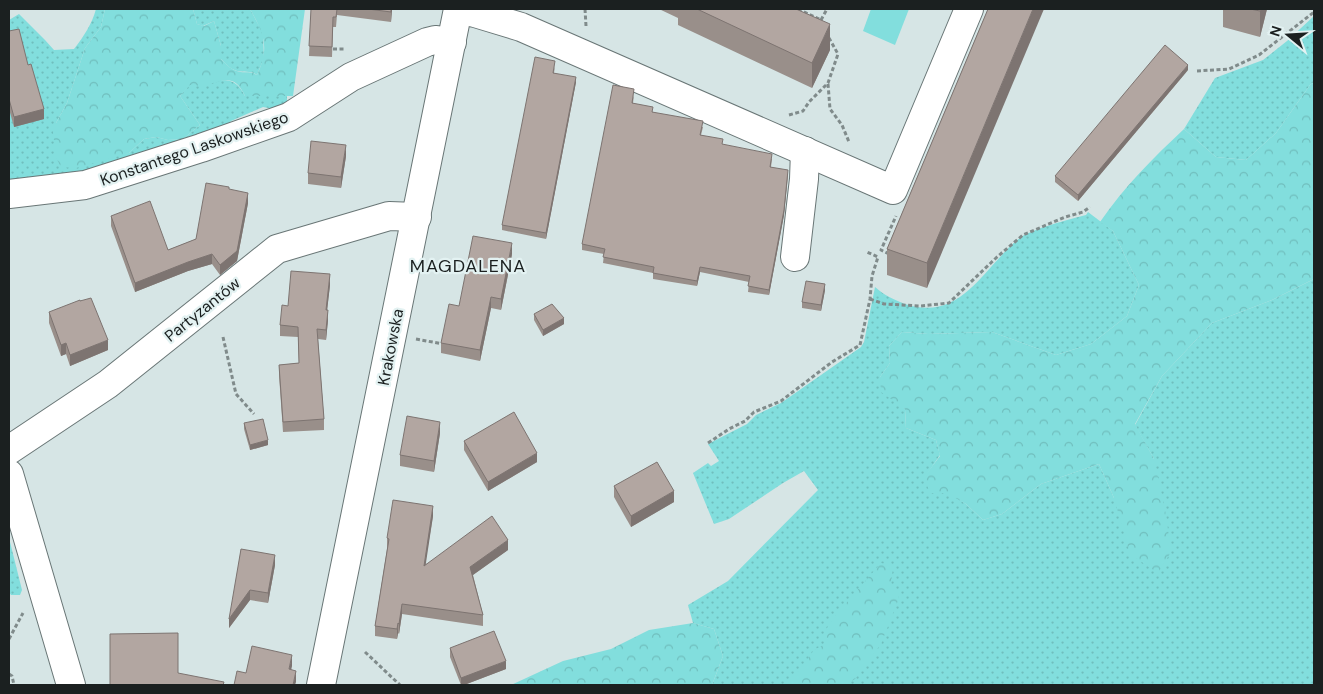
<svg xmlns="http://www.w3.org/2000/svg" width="1323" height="694" viewBox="0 0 1323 694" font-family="'DM Sans',sans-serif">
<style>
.grass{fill:url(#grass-dots)}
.forest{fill:url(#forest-crowns)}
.park{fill:#82dedd}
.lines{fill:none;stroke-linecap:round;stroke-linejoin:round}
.minor-casing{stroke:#697676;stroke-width:30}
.path{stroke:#808b8b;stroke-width:3;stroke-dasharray:4 2.5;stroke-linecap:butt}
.minor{stroke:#fff;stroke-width:28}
.wall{fill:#998f8a}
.shaded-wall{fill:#7d7471}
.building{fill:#b2a6a1;stroke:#7d7471}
.labels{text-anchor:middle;stroke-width:4.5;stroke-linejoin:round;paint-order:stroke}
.street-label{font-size:16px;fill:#1b2020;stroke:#e3f2f2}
.neighbourhood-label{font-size:18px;letter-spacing:1px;fill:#1b2020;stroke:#e3f2f2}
</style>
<defs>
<pattern id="grass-dots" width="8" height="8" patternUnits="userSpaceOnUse" patternTransform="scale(1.25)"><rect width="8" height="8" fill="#82dedd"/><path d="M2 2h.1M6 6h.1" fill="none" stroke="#70bebd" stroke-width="1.8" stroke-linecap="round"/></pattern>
<pattern id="forest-crowns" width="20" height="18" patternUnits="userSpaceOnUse" patternTransform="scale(1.25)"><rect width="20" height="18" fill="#82dedd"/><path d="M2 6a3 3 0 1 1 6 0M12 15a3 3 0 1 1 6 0" fill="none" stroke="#70bebd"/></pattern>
</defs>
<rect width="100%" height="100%" fill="#d6e5e5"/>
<g class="grass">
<path d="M 96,9 L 105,9 L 101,27 L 85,48 L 67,103 L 56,123 L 56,158 L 129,153 L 144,139 L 156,137 L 168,140 L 183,139 L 200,125 L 180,96 L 189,85 C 215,86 231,68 245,96 L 287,95 L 287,106 L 274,109 L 263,107 L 231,121 L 219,135 L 187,149 L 9,188 L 9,20 L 19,14 L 45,40 L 54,50 L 74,49 C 84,36 92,24 96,9 Z"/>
<path d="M 193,9 L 250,9 L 263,33 L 264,58 L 257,75 C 251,70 244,73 237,71 C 230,69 226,64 221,59 L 221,46 L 214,21 L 203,26 L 197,24 Z"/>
<polygon points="1314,16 1314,82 1310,85 1276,133 1246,160 1216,157 1184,129 1215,78 1263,60 1287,41"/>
<path d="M 1088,212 L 1113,231 L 1139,285 L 1127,316 L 1091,344 L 1056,355 L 992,332 L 928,334 L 902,332 L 889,346 L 890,363 L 880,377 L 905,409 L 906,428 L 936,440 L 940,455 L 925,477 L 966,504 L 983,520 L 1002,514 L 1041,484 L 1099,464 L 1114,498 L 1154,459 L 1135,425 L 1162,376 L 1212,323 L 1272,300 L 1314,279 L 1314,685 L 712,685 L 723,656 L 714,629 L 693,623 L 688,605 L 728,581 L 818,490 L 804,471 L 783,483 L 729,519 L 714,524 L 693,473 L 708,463 L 711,466 L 719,461 L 708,444 L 747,424 L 756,415 L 781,403 L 861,347 L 864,342 L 875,287 C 885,296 893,299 905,304 C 962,323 983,267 1020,238 C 1031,229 1071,219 1086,215 Z"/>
<polygon points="9,538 22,590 20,595 11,595 9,592"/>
</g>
<g class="forest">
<path d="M 105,9 L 193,9 L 197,24 L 204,26 L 214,21 L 221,46 L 221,59 C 227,65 231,70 240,72 C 246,73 251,71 257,75 C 270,47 264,34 250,9 L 305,9 L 293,96 L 245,96 C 233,71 223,83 202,85 C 198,86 193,85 190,85 L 180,96 L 200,125 L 183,139 L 168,140 L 156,137 L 144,139 L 129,153 L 76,168 L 61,167 L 56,158 L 53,132 L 56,123 L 67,103 L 85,48 L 101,27 Z"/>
<path d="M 1314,82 L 1314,279 L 1272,300 L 1212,323 L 1162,376 L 1135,424 L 1154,459 L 1166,515 L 1171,552 L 1158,573 L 1130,554 L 1114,498 L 1099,464 L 1041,484 L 1002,514 L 983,520 L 966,504 L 947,493 L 930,493 L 924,477 L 940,456 L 936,440 L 906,428 L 905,409 L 881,392 L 880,377 L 890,363 L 889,346 L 902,332 L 928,334 L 992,332 L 1056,355 L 1091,344 L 1127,316 L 1139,285 L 1113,231 L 1100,222 C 1124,187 1153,158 1184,129 L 1216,157 L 1246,160 L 1276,133 L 1310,85 Z"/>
<polygon points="881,563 893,566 891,585 897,593 899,598 881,644 855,679 845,685 788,685 814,650 825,644 825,631 835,616"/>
<polygon points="693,623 714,629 723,656 712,685 511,685 563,661 611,649 649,630"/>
</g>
<polygon class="park" points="871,9 909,9 895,45 863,31"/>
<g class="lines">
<defs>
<g id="minor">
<polyline points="458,10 475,13 521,27 893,190 969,9"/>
<polyline points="9,194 85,185 201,148 289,117 351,77 427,42 435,40 452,42"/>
<polyline points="795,257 804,179 805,151"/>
<polyline points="9,450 108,384 277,249 389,216 417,217"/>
<polyline points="9,474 71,685"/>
<polyline points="321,685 458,9"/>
</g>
</defs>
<use href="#minor" class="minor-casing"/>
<g class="path">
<polyline points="585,9 586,26"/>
<polyline points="798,9 821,20 819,24"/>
<polyline points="821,20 827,9"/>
<polyline points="333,49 345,49"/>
<polyline points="1197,71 1229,69 1259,55 1314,12"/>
<polyline points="828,84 830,109 842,125 849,142"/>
<polyline points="789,115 803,111 809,102 828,83 838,54 829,38"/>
<polyline points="889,254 881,250 896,216"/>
<polyline points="870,299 884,304 920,306 949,303 997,257 1023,235 1065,217 1083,212 1090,207"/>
<polyline points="223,337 236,394 254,414"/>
<polyline points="416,339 443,344"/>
<polyline points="708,443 729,429 745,421 754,412 781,401 832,362 860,345 870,299 872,276 878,257 867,252"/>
<polyline points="9,639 23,613"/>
<polyline points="365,652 400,685"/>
<polyline points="9,674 12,676 14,685"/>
</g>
<use href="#minor" class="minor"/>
</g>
<g class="wall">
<polygon points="311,9 392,9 391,22 337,15 336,27 333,27 332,57 309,56"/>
<polygon points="659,9 796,9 830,50 812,88 678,25 678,18"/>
<polygon points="988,9 927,288 887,275 887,249"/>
<polygon points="1223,9 1267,9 1260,37 1223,27"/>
<polygon points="9,31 28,65 44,119 14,127 9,109"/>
<polygon points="555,66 554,73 576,82 546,239 502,230 502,225"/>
<polygon points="1188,70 1078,201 1055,182 1055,176"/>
<polygon points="634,95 633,103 653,112 703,127 701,135 723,145 772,159 771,167 788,176 784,215 769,295 748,292 749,282 700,272 697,286 653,279 653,273 603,263 604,254 582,250 582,244"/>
<polygon points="346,156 341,188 308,184 308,173"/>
<polygon points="229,190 248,203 237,261 220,275 212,264 188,271 135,292 111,226 111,216 168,250 196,239"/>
<polygon points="512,254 501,310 491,308 480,361 441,353 441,343 459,306"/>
<polygon points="330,285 327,310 328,320 326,340 318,339 324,419 324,430 283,432 279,375 279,365 299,363 298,337 280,336 280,325 288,306"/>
<polygon points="825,290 821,311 802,308 802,302"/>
<polygon points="49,312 108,350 70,366 66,354 61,356 49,323"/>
<polygon points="534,314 564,324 543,336 534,320"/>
<polygon points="244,423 268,445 250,450 244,429"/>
<polygon points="440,433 434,472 400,466 400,455"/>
<polygon points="464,441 537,462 488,491 464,450"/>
<polygon points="614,486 674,502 631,527 614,497"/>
<polygon points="433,516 425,564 508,550 473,575 483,615 483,626 402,614 399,634 398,633 397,639 375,636 375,626 387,549 387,538"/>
<polygon points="241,549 275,565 268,603 250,600 229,628"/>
<polygon points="450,648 506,669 464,685 461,685 450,657"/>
</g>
<g class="shaded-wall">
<polygon points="391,9 392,9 391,22"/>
<polygon points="1033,9 1044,9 927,288 927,263"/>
<polygon points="1261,9 1267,9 1260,37 1260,11"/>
<polygon points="830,24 830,50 812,88 812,63"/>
<polygon points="1188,65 1188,70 1078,201 1078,195"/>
<polygon points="576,77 576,82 546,239 546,233"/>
<polygon points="44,109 44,119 14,127 14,117"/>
<polygon points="346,145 346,156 341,188 341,177"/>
<polygon points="788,170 784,215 769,295 769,290"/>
<polygon points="248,193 248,203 237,261 220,275 220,265"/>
<polygon points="512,243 512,254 501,310 501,299"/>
<polygon points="212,254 212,264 188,271 135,292 135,283 188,262"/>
<polygon points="700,267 700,272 697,286 697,281"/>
<polygon points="330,274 330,285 326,320 326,310"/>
<polygon points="825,284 825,290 821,311 821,305"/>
<polygon points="491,297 491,308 480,361 480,350"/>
<polygon points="328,310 328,320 326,340 326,330"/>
<polygon points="564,318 564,324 543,336 543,330"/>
<polygon points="108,340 108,350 70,366 70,355"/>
<polygon points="66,343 66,354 61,356 61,345"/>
<polygon points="440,422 440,433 434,472 434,461"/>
<polygon points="268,440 268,445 250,450 250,445"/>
<polygon points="537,453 537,462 488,491 488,482"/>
<polygon points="674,491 674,502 631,527 631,516"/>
<polygon points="433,506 433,516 424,576 424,566"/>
<polygon points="508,540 508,550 470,577 470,567"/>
<polygon points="275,555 275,565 268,603 268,593"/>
<polygon points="250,590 250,600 229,628 229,619"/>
<polygon points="402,604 402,614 399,634 399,624"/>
<polygon points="398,623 398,633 397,639 397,629"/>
<polygon points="292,655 292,666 289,680 289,669"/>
<polygon points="506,661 506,669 464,685 461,685 461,678"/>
<polygon points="296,671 296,682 295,685 293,685"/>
</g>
<g class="building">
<polygon points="311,9 337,9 336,17 333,17 332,47 309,46"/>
<polygon points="368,9 391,9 391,12"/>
<polygon points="697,9 796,9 830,24 812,63"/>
<polygon points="988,9 1033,9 927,263 887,249"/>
<polygon points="1250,9 1261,9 1260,11"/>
<polygon points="19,29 28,65 31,64 44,109 14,117 9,99 9,31"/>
<polygon points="1165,45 1188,65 1078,195 1055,176"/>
<polygon points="535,57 555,61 553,73 576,77 546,233 502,225"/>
<polygon points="613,85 634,89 632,103 653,107 652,112 703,121 700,135 723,139 722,144 772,154 770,167 788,170 784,210 769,290 748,286 750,276 700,267 697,281 653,273 654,267 603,257 605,249 582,244"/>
<polygon points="311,141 346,145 341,177 308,173"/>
<polygon points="206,183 229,187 229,189 248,193 237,251 220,265 212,254 188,262 135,283 111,216 150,201 168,250 196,239"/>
<polygon points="473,236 512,243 501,299 491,297 480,350 441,343 449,304 459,306"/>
<polygon points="291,271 330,274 326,310 328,310 326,330 317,329 324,419 283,422 279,365 299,363 298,327 280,325 282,305 288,306"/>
<polygon points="806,281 825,284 821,305 802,302"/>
<polygon points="91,298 108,340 70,355 66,343 61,345 49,312 80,300 80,301"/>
<polygon points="552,304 564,318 543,330 534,314"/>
<polygon points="514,412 537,453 488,482 464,441"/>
<polygon points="407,416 440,422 434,461 400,455"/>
<polygon points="263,419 268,440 250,445 244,423"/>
<polygon points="657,462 674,491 631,516 614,486"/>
<polygon points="393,500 433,506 424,566 492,516 508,540 470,567 483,615 402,604 399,624 398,623 397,629 375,626 389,539 387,538"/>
<polygon points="241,549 275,555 268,593 250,590 229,619"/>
<polygon points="494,631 506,661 461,678 450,648"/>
<polygon points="178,633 178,673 224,682 223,685 110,685 110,634"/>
<polygon points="252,646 292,655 289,669 296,671 293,685 234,685 237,671 246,673"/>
</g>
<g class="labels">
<g class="street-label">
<text transform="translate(194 148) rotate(-19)" y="6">Konstantego Laskowskiego</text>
<text transform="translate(202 309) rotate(-39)" y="6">Partyzantów</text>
<text transform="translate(390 347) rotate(-79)" y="6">Krakowska</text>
</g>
<g class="neighbourhood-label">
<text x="468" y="272">MAGDALENA</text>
</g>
</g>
<rect width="1323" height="694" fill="none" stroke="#1b2020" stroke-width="20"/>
<g transform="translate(1288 35) rotate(288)" stroke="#e3f2f2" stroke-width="4" paint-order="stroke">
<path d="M0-4L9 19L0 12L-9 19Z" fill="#1b2020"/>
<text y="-8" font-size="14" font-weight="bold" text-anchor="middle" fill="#1b2020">N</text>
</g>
</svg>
